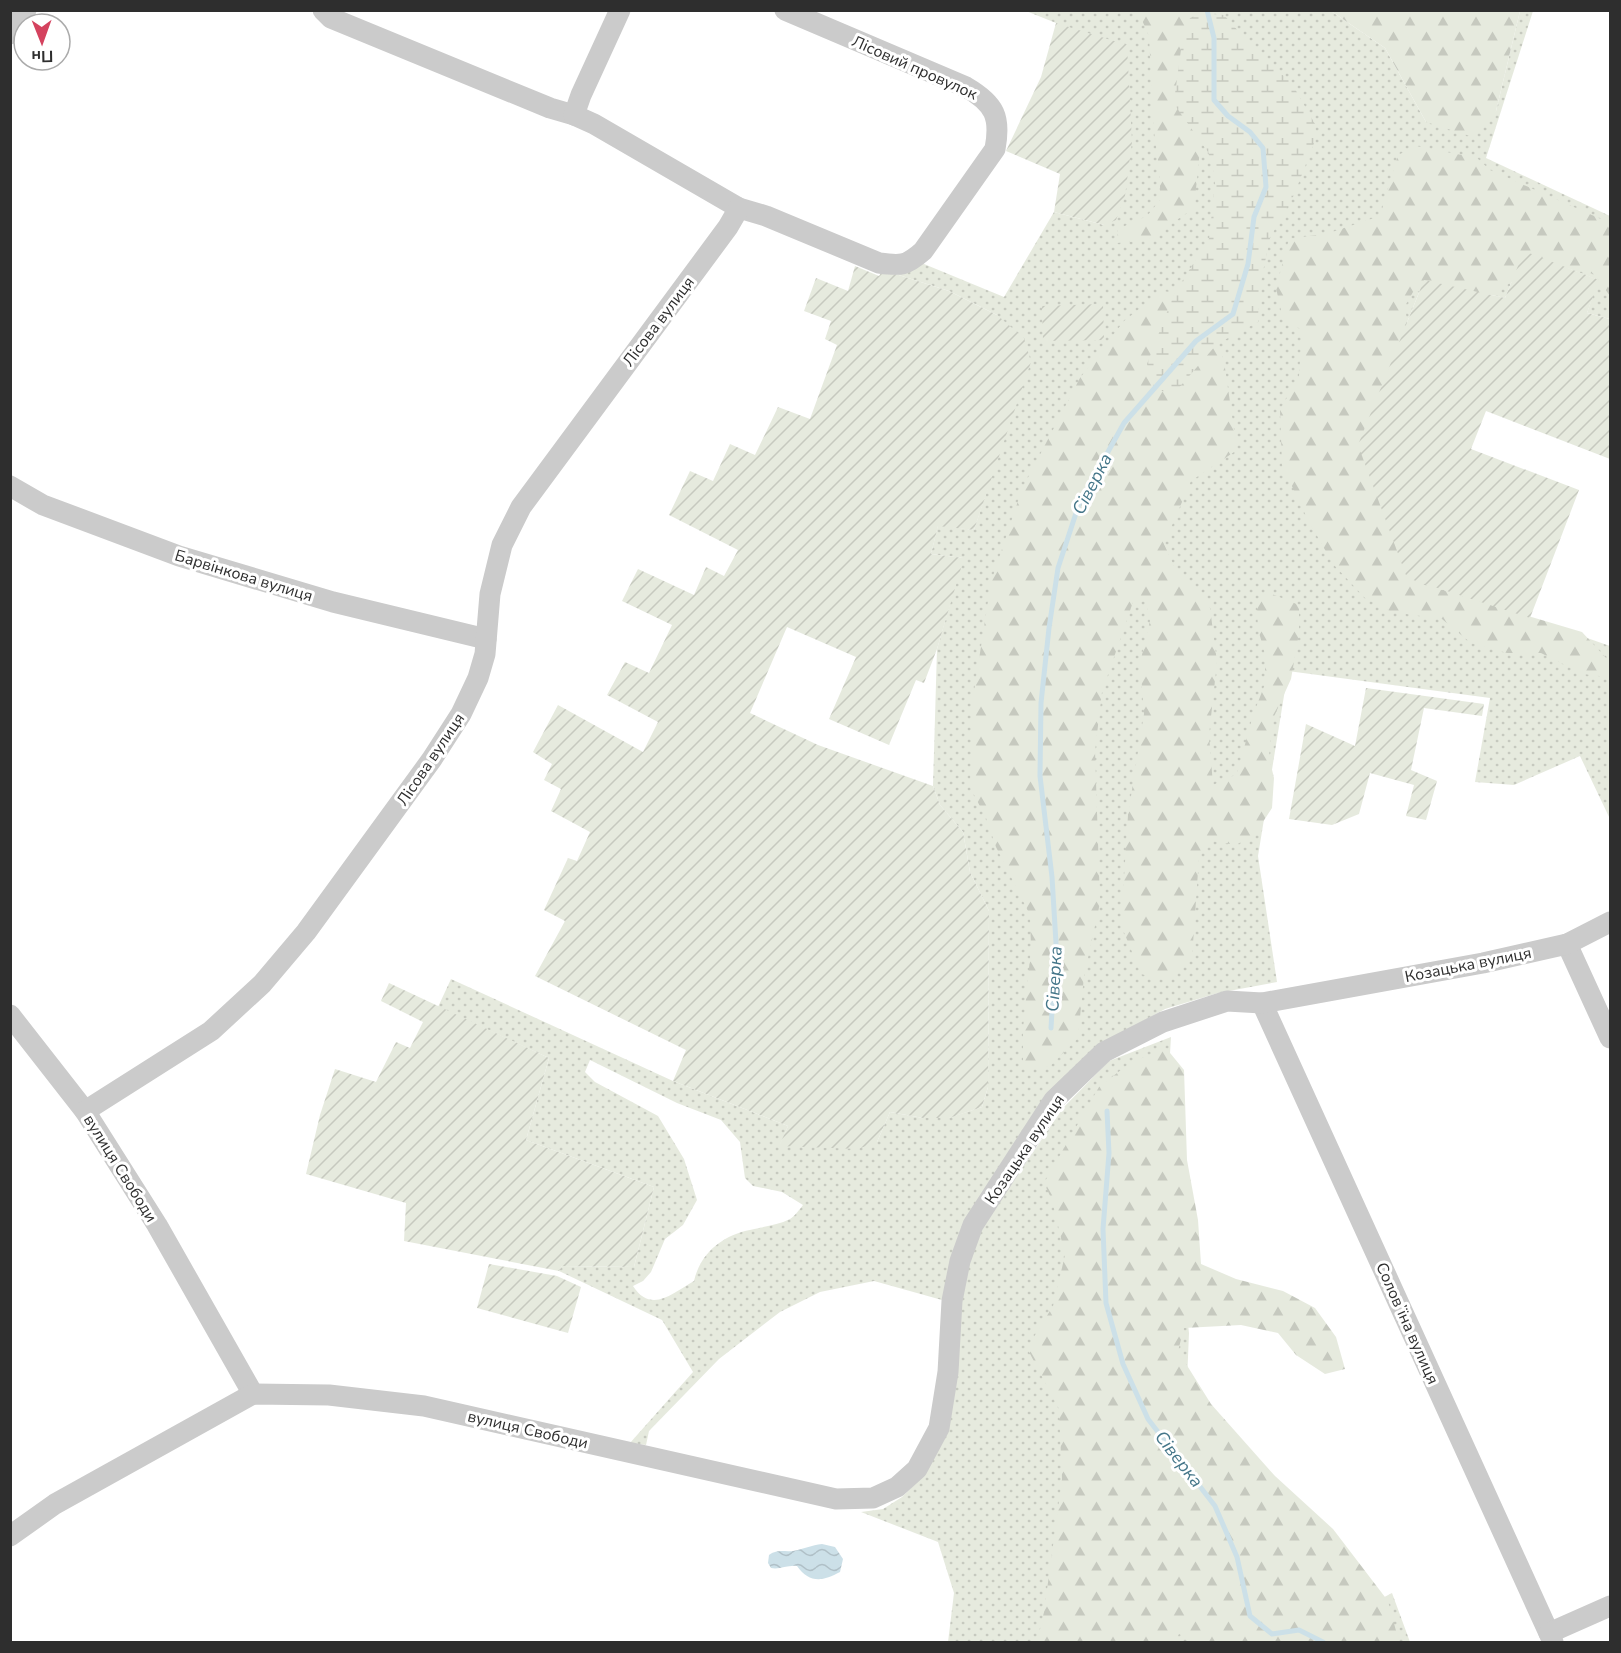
<svg xmlns="http://www.w3.org/2000/svg" width="1621" height="1653" viewBox="0 0 1621 1653" font-family="'Nunito Sans',sans-serif">
<style>
.grass{fill:url(#grass-dots);fill-rule:evenodd}
.forest{fill:url(#forest-firs)}
.wetland{fill:url(#wetland-marsh)}
.garden{fill:url(#garden-furrows)}
.water{fill:url(#water-waves)}
.lines{fill:none;stroke-linecap:round;stroke-linejoin:round}
.stream{stroke:#cce0e8;stroke-width:5}
.minor{stroke:#cbcbcb;stroke-width:21}
.labels{text-anchor:middle;stroke-width:6;stroke-linejoin:round;paint-order:stroke}
.street-label{font-size:16px;fill:#2e2e2e;stroke:#fff}
.water-label{font-size:18px;font-style:italic;fill:#447689;stroke:#fff}
</style>
<defs>
<pattern id="grass-dots" width="8" height="8" patternUnits="userSpaceOnUse" patternTransform="scale(1.5)"><rect width="8" height="8" fill="#e6eade"/><path d="M2 2h.1M6 6h.1" fill="none" stroke="#c6c9bf" stroke-width="1.8" stroke-linecap="round"/></pattern>
<pattern id="forest-firs" width="22" height="20" patternUnits="userSpaceOnUse" patternTransform="scale(1.5)"><rect width="22" height="20" fill="#e6eade"/><path d="M5 1l3.5 6h-7zM16 11l3.5 6h-7z" fill="#c6c9bf"/></pattern>
<pattern id="wetland-marsh" width="20" height="14" patternUnits="userSpaceOnUse" patternTransform="scale(1.5)"><rect width="20" height="14" fill="#e6eade"/><path d="M1 5h8M5 5V1M11 12h8M15 12V8" fill="none" stroke="#c6c9bf"/></pattern>
<pattern id="garden-furrows" width="10" height="10" patternUnits="userSpaceOnUse" patternTransform="scale(1.5)"><rect width="10" height="10" fill="#e6eade"/><path d="M-1 1l2-2M0 10L10 0M9 11l2-2" fill="none" stroke="#c6c9bf"/></pattern>
<pattern id="water-waves" width="16" height="10" patternUnits="userSpaceOnUse" patternTransform="scale(1.5)"><rect width="16" height="10" fill="#cce0e8"/><path d="M0 5q4-4 8 0t8 0" fill="none" stroke="#b0c0c7"/></pattern>
</defs>
<rect width="100%" height="100%" fill="#fff"/>
<g class="grass">
<path d="M 1026,11 L 1331,11 L 1385,48 L 1426,122 L 1496,111 L 1520,11 L 1533,11 L 1486,158 L 1610,216 L 1610,319 L 1587,313 L 1598,280 L 1524,251 L 1505,298 L 1424,280 L 1358,445 L 1530,618 L 1610,646 L 1610,819 L 1580,756 L 1514,785 L 1475,782 L 1490,698 L 1288,671 L 1258,856 L 1277,982 L 1218,993 L 1165,1009 L 1100,1045 L 1049,1096 L 942,1300 L 874,1281 L 820,1292 L 780,1312 L 719,1359 L 649,1431 L 646,1445 L 630,1443 L 693,1372 L 662,1320 L 559,1271 L 562,1266 L 634,1267 L 654,1187 L 526,1140 L 549,1058 L 438,1007 L 451,979 L 673,1081 L 788,1126 L 780,1145 L 877,1142 L 890,1112 L 923,1118 L 948,1118 L 982,1107 L 988,1087 L 989,911 L 970,872 L 963,832 L 940,805 L 933,786 L 937,649 L 963,558 L 931,554 L 938,525 L 974,530 L 988,487 L 997,315 L 949,291 L 883,270 L 924,264 L 1004,297 L 1054,212 L 1104,225 L 1056,23 ZM 590,1060 L 677,1103 L 721,1120 L 740,1142 L 745,1178 L 753,1186 L 782,1192 L 803,1205 C 799,1210 795,1216 790,1219 C 776,1226 760,1227 745,1231 C 719,1238 700,1255 694,1281 C 673,1293 651,1314 633,1286 L 643,1281 L 651,1272 L 665,1239 L 683,1225 L 697,1200 L 684,1159 L 658,1116 L 595,1082 L 585,1072 Z"/>
<polygon points="1171,1037 1164,1154 1177,1227 1189,1333 1186,1405 1371,1604 1392,1593 1410,1642 948,1642 954,1593 938,1542 861,1512 883,1509 902,1497 925,1474 963,1283 981,1229 1063,1108 1109,1061"/>
</g>
<g class="forest">
<polygon points="1138,11 1204,11 1206,91 1194,208 1148,240 1117,243 1118,229 1147,216 1160,200 1160,176 1154,131 1149,36"/>
<polygon points="1331,11 1520,11 1496,111 1473,137 1426,122 1385,48"/>
<polygon points="1416,146 1477,158 1490,170 1610,223 1610,296 1594,274 1535,261 1512,282 1483,298 1431,290 1413,292 1405,306 1409,335 1400,528 1401,564 1415,582 1582,632 1607,659 1607,677 1583,674 1541,653 1507,653 1471,643 1442,619 1392,612 1365,598 1333,564 1307,518 1282,465 1280,410 1299,376 1302,330 1283,319 1276,288 1289,239 1329,233 1380,216 1398,155"/>
<polygon points="1162,291 1202,296 1224,361 1237,450 1191,481 1164,544 1174,566 1210,608 1217,662 1209,735 1213,785 1237,774 1253,715 1265,684 1265,654 1258,629 1257,605 1267,592 1299,605 1299,633 1291,679 1272,721 1269,757 1274,778 1272,808 1255,834 1236,845 1207,840 1199,857 1192,958 1167,981 1141,974 1121,925 1128,815 1144,714 1140,663 1150,621 1146,601 1133,602 1102,692 1095,751 1100,903 1084,976 1078,1038 1050,1066 1028,1069 1023,1062 1023,1029 1031,948 1030,915 996,847 986,818 970,787 973,698 991,582 1022,489 1080,378 1124,321"/>
<polygon points="1166,1048 1184,1070 1187,1160 1198,1220 1201,1264 1236,1279 1283,1291 1315,1308 1336,1337 1345,1369 1325,1374 1296,1355 1278,1333 1241,1325 1184,1328 1178,1351 1211,1404 1275,1476 1333,1529 1388,1601 1399,1642 1198,1642 1179,1634 1175,1642 1037,1642 1044,1612 1062,1479 1059,1409 1027,1348 1053,1306 1065,1255 1052,1200 1044,1183 1099,1087 1130,1063"/>
</g>
<polygon class="wetland" points="1201,13 1224,15 1263,59 1291,82 1315,124 1316,138 1294,195 1270,238 1260,286 1258,322 1217,344 1177,390 1165,392 1154,388 1147,364 1174,294 1209,239 1215,184 1213,167 1208,152 1176,107 1175,94 1182,42 1190,18"/>
<g class="garden">
<polygon points="1056,23 1127,45 1132,142 1125,196 1116,220 1104,225 1054,212 1060,174 1006,151 1041,77"/>
<polygon points="1524,251 1599,280 1587,313 1610,319 1610,459 1486,411 1471,449 1579,490 1530,618 1407,578 1358,445 1424,280 1505,298"/>
<polygon points="855,266 879,276 883,270 949,291 997,315 1024,338 1031,362 974,530 938,526 931,554 964,558 937,649 924,683 916,680 889,745 829,719 856,657 787,627 750,713 818,745 933,786 940,805 963,832 970,872 989,911 988,1087 982,1107 949,1118 923,1118 890,1112 877,1142 858,1149 779,1146 788,1126 673,1081 686,1050 535,976 565,921 544,910 568,858 577,861 590,832 551,811 561,789 544,780 552,764 533,752 558,705 643,752 658,722 607,695 625,662 649,673 672,625 622,601 638,569 694,595 706,567 724,576 738,550 669,515 690,471 713,481 730,444 755,455 778,407 810,419 837,345 825,339 831,321 804,311 816,278 848,291"/>
<polygon points="1103,304 1104,340 1043,341 1042,306"/>
<polygon points="1366,688 1484,704 1482,716 1424,708 1411,770 1437,781 1426,820 1406,816 1414,785 1370,773 1359,814 1332,825 1289,819 1306,724 1355,746"/>
<polygon points="389,983 549,1058 526,1140 654,1187 634,1267 562,1266 559,1271 404,1241 406,1203 306,1174 320,1115 335,1069 376,1082 396,1042 410,1048 423,1022 381,1001"/>
<polygon points="489,1264 557,1276 581,1287 568,1333 477,1308"/>
</g>
<path class="water" d="M 822,1544 L 835,1547 L 843,1559 L 840,1572 C 822,1582 809,1583 797,1566 C 787,1565 779,1570 771,1568 L 768,1563 L 769,1555 C 778,1549 783,1552 793,1551 C 803,1549 812,1545 822,1544 Z"/>
<g class="lines">
<g class="stream">
<polyline points="1051,1028 1056,943 1052,877 1040,776 1041,703 1049,628 1058,568 1079,504 1124,423 1196,341 1233,314 1248,264 1254,217 1266,187 1263,148 1250,132 1228,116 1214,100 1214,38 1207,10"/>
<polyline points="1107,1111 1109,1153 1103,1229 1106,1303 1123,1364 1148,1419 1215,1506 1237,1557 1250,1616 1272,1634 1299,1630 1323,1642"/>
</g>
<g class="minor">
<path d="M 323,10 L 331,18 L 550,108 L 574,115 L 594,124 L 739,208 L 766,216 L 879,263 C 901,266 906,266 923,251 L 995,149 C 1001,117 995,104 966,87 L 785,10"/>
<polyline points="10,34 26,10"/>
<polyline points="574,115 581,95 620,10"/>
<polyline points="10,486 43,505 179,556 333,602 486,639"/>
<polyline points="1567,944 1610,1038"/>
<polyline points="1262,1003 1553,1642"/>
<polyline points="10,1015 85,1111 157,1225 253,1394"/>
<polyline points="85,1111 211,1031 262,984 306,932 432,759 461,714 478,678 485,654 490,594 502,545 521,507 728,227 739,208"/>
<polyline points="10,1536 55,1504 253,1394 329,1395 424,1406 836,1499 873,1498 897,1487 917,1469 939,1428 948,1372 952,1301 960,1261 973,1225 1054,1100 1104,1052 1163,1022 1227,1001 1262,1003 1483,963 1567,944 1610,922"/>
<polyline points="1549,1633 1610,1606"/>
</g>
</g>
<g class="labels">
<g class="street-label">
<text transform="translate(915 67) rotate(24)" y="6">Лісовий провулок</text>
<text transform="translate(658 321) rotate(-53)" y="6">Лісова вулиця</text>
<text transform="translate(244 575) rotate(17)" y="6">Барвінкова вулиця</text>
<text transform="translate(430 759) rotate(-56)" y="6">Лісова вулиця</text>
<text transform="translate(1468 964) rotate(-11)" y="6">Козацька вулиця</text>
<text transform="translate(1024 1149) rotate(-56)" y="6">Козацька вулиця</text>
<text transform="translate(121 1168) rotate(58)" y="6">вулиця Свободи</text>
<text transform="translate(1408 1323) rotate(66)" y="6">Соловʼїна вулиця</text>
<text transform="translate(528 1429) rotate(13)" y="6">вулиця Свободи</text>
</g>
<g class="water-label">
<text transform="translate(1092 484) rotate(-63)" y="6">Сіверка</text>
<text transform="translate(1054 979) rotate(-87)" y="6">Сіверка</text>
<text transform="translate(1179 1459) rotate(52)" y="6">Сіверка</text>
</g>
</g>
<rect width="1621" height="1653" fill="none" stroke="#2e2e2e" stroke-width="24"/>
<g transform="translate(42 42) rotate(179)"><circle r="28" fill="#ffffff" stroke="#ababab" stroke-width="1.5"/>
<path d="M0-4.5L10 22L0 15L-10 22Z" fill="#d4425e"/>
<text y="-9" font-size="16" font-weight="bold" text-anchor="middle" fill="#2e2e2e">Пн</text>
</g>
</svg>
